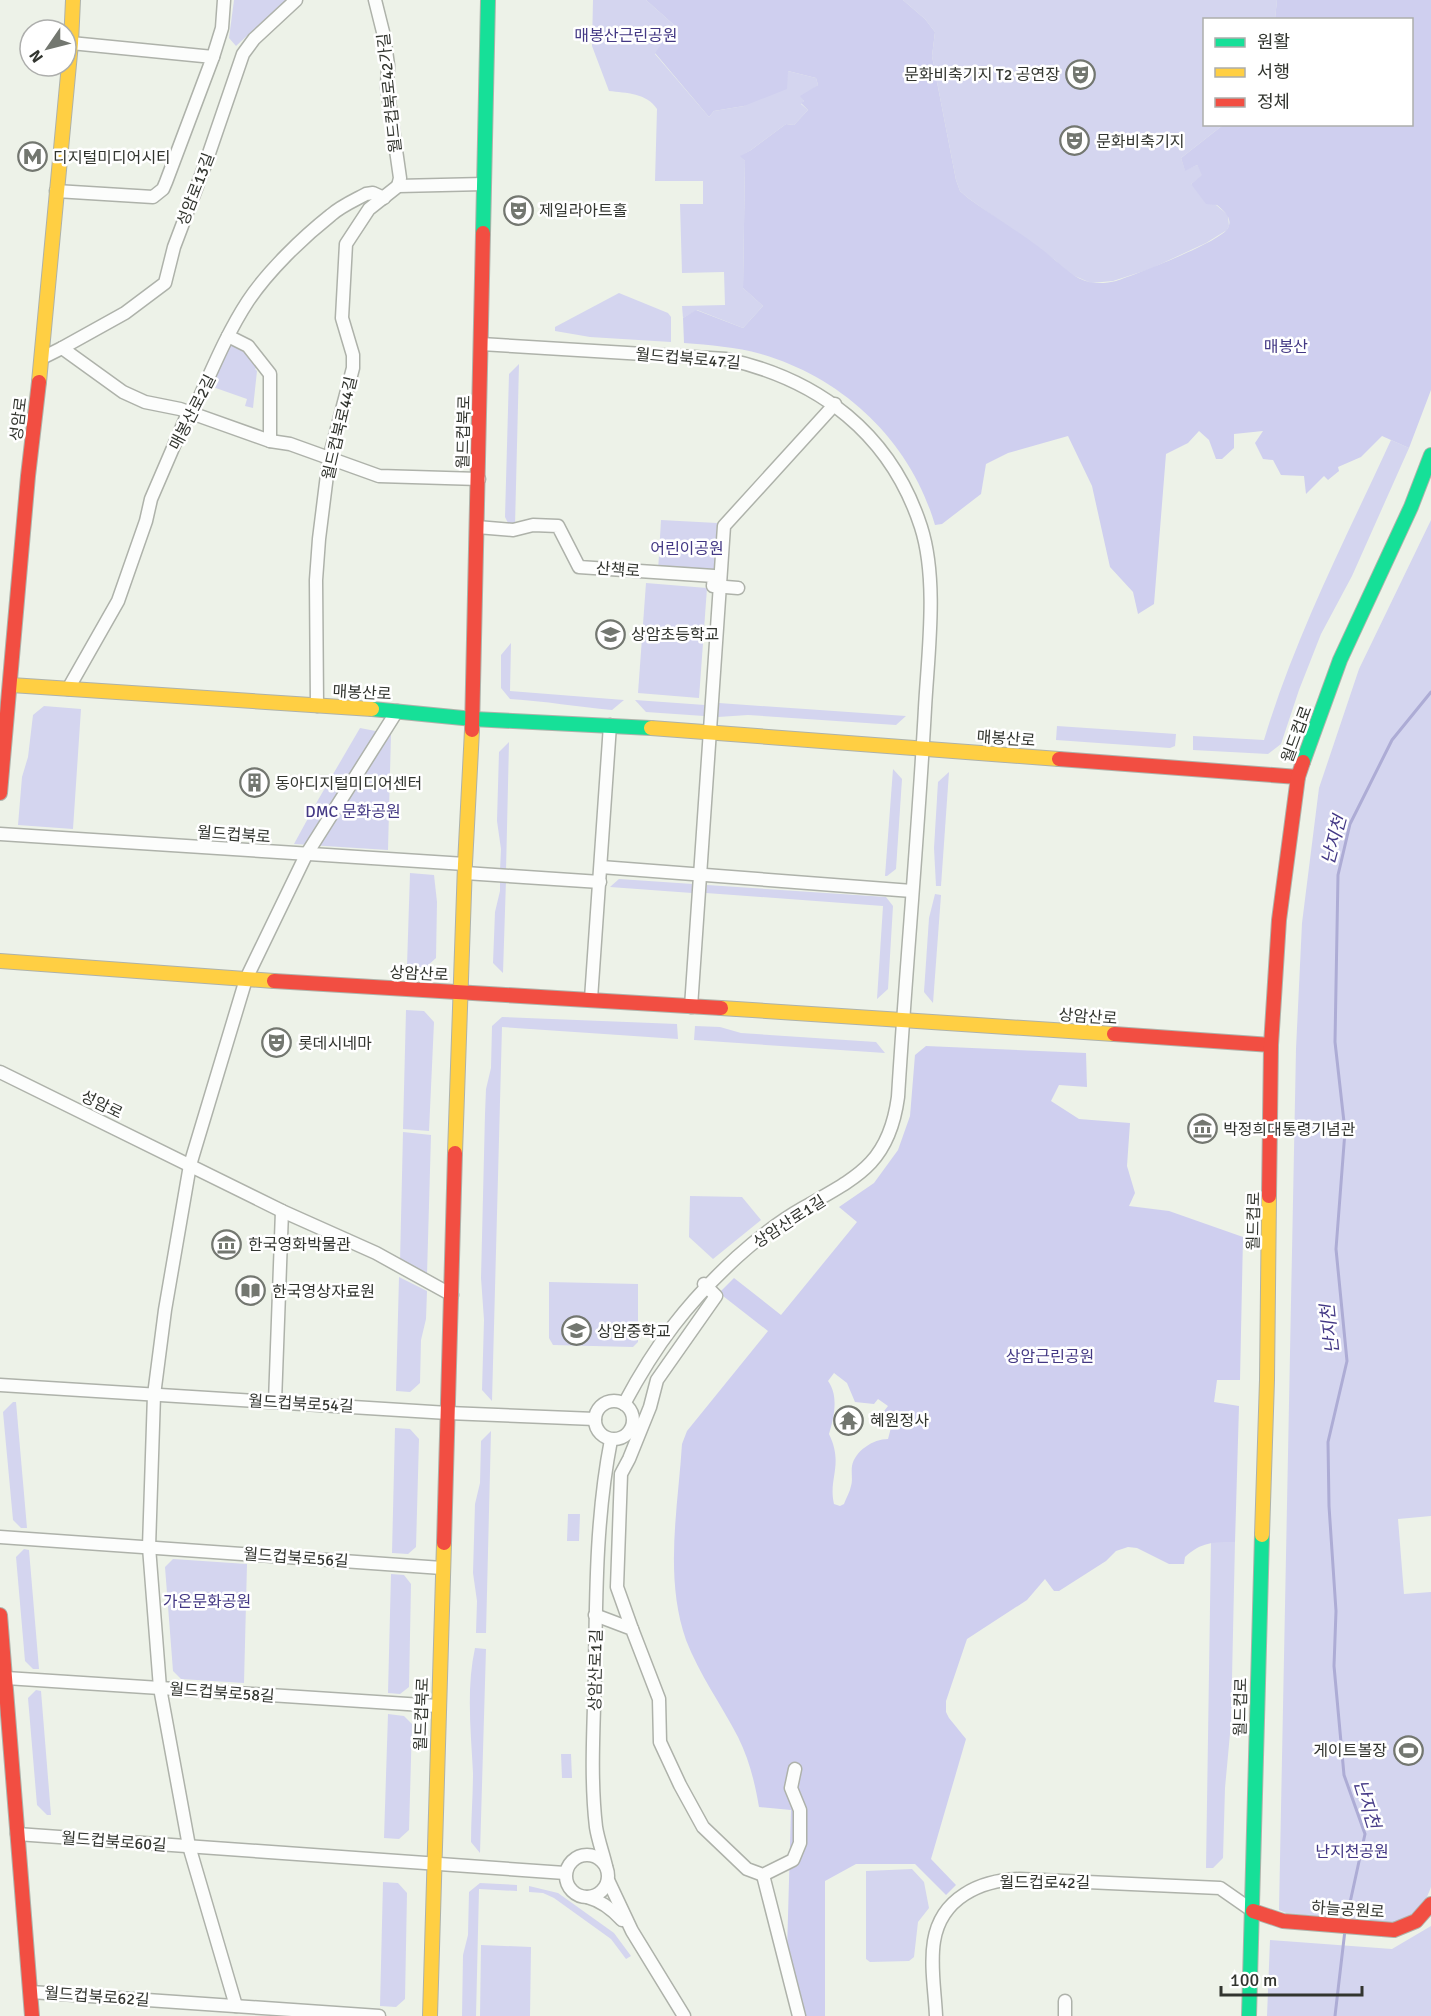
<svg xmlns="http://www.w3.org/2000/svg" width="1431" height="2016" viewBox="0 0 1431 2016" font-family="Signika,'Noto Sans KR',sans-serif">
<style>
.green{fill:#d4d5ef}
.forest{fill:#cfcfef;fill-rule:evenodd}
.lines{fill:none;stroke-linecap:round;stroke-linejoin:round}
.stream{stroke:#adacd5;stroke-width:3}
.street-casing{stroke:#aeb2aa;stroke-width:15}
.fast-casing{stroke:#aeb2aa;stroke-width:16}
.slow-casing{stroke:#aeb2aa;stroke-width:16}
.jam-casing{stroke:#aeb2aa;stroke-width:16}
.street{stroke:#fcfdfc;stroke-width:12}
.fast{stroke:#16e098;stroke-width:14}
.slow{stroke:#ffcf43;stroke-width:14}
.jam{stroke:#f24e42;stroke-width:14}
.labels{text-anchor:middle;stroke-width:5;stroke-linejoin:round;paint-order:stroke}
.park-label{font-size:16px;fill:#433884;stroke:#fff}
.poi-label{font-size:16px;fill:#32352f;stroke:#fff;text-anchor:start}
.street-label{font-size:16px;fill:#32352f;stroke:#fff}
.water-label{font-size:18px;font-style:italic;fill:#443986;stroke:#fff}
</style>
<rect width="100%" height="100%" fill="#edf2e8"/>
<g class="green">
<polygon points="234,0 286,0 236,46 229,38"/>
<path d="M 593,0 L 646,0 L 674,25 L 655,54 L 709,117 L 714,111 L 744,106 L 788,71 L 816,78 L 818,85 L 802,97 L 804,101 L 801,104 L 808,110 L 794,125 L 786,124 L 751,150 L 741,156 L 745,161 L 743,288 L 763,306 L 743,328 L 697,310 L 683,318 L 682,306 L 725,305 L 724,272 L 682,273 L 680,204 L 703,204 L 703,181 L 655,181 L 657,109 C 647,93 626,93 609,91 L 592,46 Z"/>
<polygon points="903,0 1277,0 1275,19 1204,20 1204,124 1223,125 1181,158 1185,170 1197,165 1203,175 1191,184 1228,215 1229,226 1227,230 1206,243 1150,269 1113,281 1091,283 1070,274 1055,260 968,198 960,191 956,180 932,56 935,32 925,19"/>
<polygon points="619,293 668,313 671,317 671,342 590,337 555,331 555,327"/>
<polygon points="234,343 246,348 259,365 255,369 257,371 253,408 245,406 247,399 210,386 230,344"/>
<polygon points="519,364 515,526 508,523 505,517 509,374"/>
<path d="M 1391,440 L 1409,448 L 1352,576 L 1321,634 L 1299,690 L 1281,744 L 1268,754 L 1193,750 L 1193,736 L 1264,740 C 1295,636 1346,538 1391,440 Z"/>
<polygon points="661,520 717,523 714,576 658,572"/>
<path d="M 1431,520 L 1431,1516 L 1398,1519 L 1404,1594 L 1431,1592 L 1431,1887 C 1422,1910 1417,1918 1391,1924 L 1286,1913 L 1279,1910 L 1296,1049 L 1302,923 L 1319,788 L 1359,669 Z"/>
<polygon points="646,583 707,588 699,698 638,693"/>
<path d="M 511,643 L 510,691 L 624,700 L 612,710 C 578,707 545,701 510,699 L 501,688 L 501,655 Z"/>
<polygon points="635,700 705,705 704,716 646,712"/>
<polygon points="719,703 906,716 896,725 748,715 718,717"/>
<polygon points="44,706 81,709 73,829 18,825 22,777 28,757 33,715"/>
<polygon points="1057,726 1176,734 1175,746 1170,748 1056,740"/>
<polygon points="360,728 391,734 388,850 294,844 318,800"/>
<polygon points="509,742 506,871 500,871 501,849 497,821 499,752"/>
<polygon points="893,769 902,779 896,869 887,876 885,876"/>
<polygon points="949,772 941,886 936,886 934,848 938,782"/>
<polygon points="410,873 434,875 437,902 436,958 425,968 407,966"/>
<polygon points="500,879 506,880 503,973 493,963 495,912 500,891"/>
<polygon points="619,879 693,884 692,893 610,887"/>
<polygon points="707,885 886,897 893,906 888,989 877,999 883,906 706,893"/>
<polygon points="935,894 941,895 933,1003 924,992 929,918"/>
<polygon points="406,1010 424,1011 434,1022 429,1131 403,1129"/>
<polygon points="502,1017 677,1024 678,1039 502,1027 492,1401 482,1390 484,1320 481,1278 485,1114 486,1089 491,1068 492,1026"/>
<polygon points="695,1026 720,1027 741,1033 876,1042 885,1053 694,1040"/>
<polygon points="403,1132 431,1135 427,1275 400,1262"/>
<polygon points="690,1196 742,1197 761,1220 713,1259 689,1237"/>
<polygon points="399,1277 427,1291 426,1319 421,1340 420,1383 410,1392 396,1391"/>
<polygon points="549,1282 638,1284 638,1342 633,1347 553,1345 549,1338"/>
<polygon points="13,1402 16,1402 27,1528 21,1528 13,1520 3,1412"/>
<polygon points="395,1428 410,1429 419,1439 416,1547 408,1554 392,1553"/>
<polygon points="491,1431 486,1633 476,1633 477,1601 473,1573 475,1504 480,1483 481,1441"/>
<polygon points="568,1514 580,1514 579,1541 567,1541"/>
<polygon points="1211,1542 1235,1542 1231,1723 1225,1788 1223,1858 1213,1868 1206,1868"/>
<polygon points="24,1549 29,1550 39,1669 33,1669 25,1661 16,1557"/>
<polygon points="173,1559 247,1564 244,1683 181,1679 173,1671 165,1567"/>
<polygon points="391,1574 404,1575 411,1584 409,1687 400,1694 388,1693"/>
<path d="M 475,1648 L 486,1649 L 480,1853 L 471,1842 C 471,1819 473,1796 473,1773 C 471,1732 466,1689 475,1648 Z"/>
<polygon points="36,1690 41,1691 51,1815 47,1815 37,1805 28,1698"/>
<polygon points="388,1714 404,1716 412,1724 409,1830 399,1839 384,1838"/>
<polygon points="561,1754 571,1754 572,1778 562,1778"/>
<polygon points="912,1869 924,1882 929,1908 918,1922 914,1957 909,1961 870,1962 866,1959 866,1871"/>
<polygon points="383,1882 398,1883 407,1893 405,1999 396,2007 380,2006"/>
<polygon points="480,1883 517,1885 517,1891 479,1889 476,2016 462,2016 463,1955 468,1935 469,1892"/>
<polygon points="529,1886 558,1893 614,1933 631,1956 626,1959 611,1939 554,1898 543,1893 529,1892"/>
<polygon points="1431,1926 1431,2016 1267,2016 1270,1940 1392,1949"/>
<polygon points="481,1945 531,1947 530,2016 480,2016"/>
</g>
<g class="forest">
<path d="M 646,0 L 903,0 L 925,19 L 935,32 L 932,56 L 956,180 L 960,191 L 968,198 C 997,219 1028,237 1055,260 C 1066,269 1074,278 1089,282 C 1096,284 1109,283 1116,281 C 1134,275 1221,242 1228,228 C 1233,218 1224,211 1217,205 L 1206,204 L 1191,184 L 1202,175 L 1197,165 L 1185,171 L 1181,158 L 1223,125 L 1412,124 L 1412,20 L 1275,19 L 1277,0 L 1431,0 L 1431,390 L 1409,448 L 1382,436 L 1361,457 L 1338,467 L 1339,471 L 1328,480 L 1324,476 L 1306,494 L 1304,476 L 1281,475 L 1273,460 L 1263,459 L 1255,443 L 1263,431 L 1234,434 L 1234,448 L 1222,459 L 1216,459 L 1209,440 L 1199,431 L 1188,443 L 1166,454 L 1154,604 L 1138,614 L 1133,592 L 1110,567 L 1092,486 L 1068,436 L 1008,453 L 986,464 L 981,494 L 942,524 L 935,525 C 911,442 844,378 761,354 C 736,347 710,345 684,343 L 683,318 L 696,310 L 743,328 L 763,306 L 743,288 L 745,161 L 740,156 L 751,150 L 786,124 L 794,125 L 808,110 L 801,103 L 804,101 L 800,96 L 818,85 L 816,78 L 788,71 L 787,89 L 744,106 L 714,111 L 709,117 L 655,53 L 674,25 Z"/>
<path d="M 926,1046 L 1086,1053 L 1087,1087 L 1059,1085 L 1051,1101 L 1079,1119 L 1130,1123 L 1127,1166 L 1135,1193 L 1129,1206 L 1169,1211 L 1243,1237 L 1240,1380 L 1217,1380 L 1214,1402 L 1239,1406 L 1235,1542 C 1212,1542 1202,1542 1185,1557 L 1184,1564 L 1169,1564 L 1137,1548 L 1128,1547 L 1116,1551 L 1106,1561 L 1059,1591 L 1054,1591 L 1045,1579 L 1027,1600 L 967,1639 L 946,1701 L 946,1712 L 949,1718 L 966,1739 L 931,1859 L 956,1885 L 946,1895 L 915,1864 L 856,1864 L 825,1881 L 825,2016 L 803,2016 L 787,1951 L 791,1810 L 759,1807 C 755,1783 749,1759 738,1737 C 721,1704 699,1674 686,1640 C 664,1577 678,1508 682,1444 L 687,1431 L 768,1331 L 723,1296 L 716,1296 L 734,1278 L 781,1315 L 857,1222 L 839,1207 L 874,1183 L 898,1150 L 910,1116 L 915,1055 ZM 834,1373 L 847,1383 L 855,1402 L 874,1404 L 878,1399 L 888,1406 L 881,1415 L 893,1420 L 888,1439 C 873,1439 855,1451 852,1466 C 851,1473 853,1480 851,1486 C 850,1492 846,1498 844,1504 L 840,1506 L 834,1504 C 828,1478 844,1465 829,1434 C 834,1417 839,1396 828,1381 Z"/>
</g>
<g class="lines">
<g class="stream">
<polyline points="1346,1921 1365,1834 1344,1775 1334,1666 1336,1611 1329,1506 1328,1442 1347,1361 1336,1249 1345,1131 1335,1042 1338,875 1350,824 1392,740 1431,692"/>
<polyline points="1335,2016 1345,1930"/>
</g>
<defs>
<g id="street">
<polyline points="375,0 384,36 388,65 387,87 400,178 398,186"/>
<polyline points="213,57 222,28 224,0"/>
<polyline points="56,191 153,197 163,189 166,182 213,57 71,43"/>
<polyline points="228,336 248,346 270,374 270,441"/>
<path d="M 481,344 L 726,359 C 819,379 891,434 921,527 C 938,580 928,653 925,708 C 918,837 906,967 898,1097 C 889,1164 857,1177 803,1208 C 780,1221 757,1239 737,1257 C 687,1303 656,1344 624,1404"/>
<polyline points="62,348 125,313 165,283 174,247 205,165 243,54 254,39 296,0"/>
<polyline points="42,358 62,348 123,392 145,402 180,409 270,441 290,444 379,476 479,479"/>
<polyline points="477,527 513,530 533,525 558,526 579,567 714,576 713,586 738,588"/>
<path d="M 68,689 L 118,601 L 146,521 L 151,499 L 188,413 L 196,405 C 212,370 227,333 248,301 C 268,271 302,238 331,215 C 341,206 355,200 366,194 L 373,193 L 384,198"/>
<polyline points="317,706 316,580 319,539 329,459 353,368 353,355 342,318 346,244 369,209 398,186 484,184"/>
<polyline points="0,834 465,864"/>
<polyline points="601,867 912,891"/>
<polyline points="465,873 600,882"/>
<polyline points="591,999 610,725"/>
<polyline points="691,1007 724,526 835,404"/>
<polyline points="0,1072 282,1211 376,1253 452,1295"/>
<polyline points="0,1385 448,1413 595,1419"/>
<circle cx="614" cy="1420" r="19"/>
<polyline points="275,1402 282,1211"/>
<polyline points="0,1537 442,1568"/>
<polyline points="595,1615 632,1629 659,1699 660,1742 680,1785 703,1827 747,1869 763,1875 793,1860 800,1843 800,1810 791,1788 795,1769"/>
<polyline points="632,1629 617,1587 621,1474 629,1459 650,1407 657,1380 716,1296 704,1284"/>
<polyline points="6,1678 438,1706"/>
<polyline points="17,1834 565,1873"/>
<circle cx="587" cy="1876" r="21"/>
<path d="M 606,1866 C 603,1853 598,1840 596,1827 C 590,1776 594,1723 595,1672 C 596,1594 596,1516 611,1440"/>
<polyline points="763,1875 799,2016"/>
<polyline points="608,1880 632,1931 684,2016"/>
<path d="M 587,1897 C 602,1901 612,1909 622,1920"/>
<polyline points="31,1992 379,2016"/>
<polyline points="1065,2001 1065,2016"/>
<polyline points="236,2006 189,1846 160,1688 149,1547 154,1395 165,1310 190,1165 246,979 306,855 397,711"/>
<path d="M 936,2016 C 935,1992 930,1965 934,1941 C 941,1898 980,1880 1020,1879 L 1220,1888 L 1253,1911"/>
</g>
<g id="fast">
<polyline points="483,233 488,0"/>
<polyline points="372,709 473,719 651,728"/>
<polyline points="1303,762 1340,660 1411,507 1431,455"/>
<polyline points="1249,2016 1262,1535"/>
</g>
<g id="slow">
<polyline points="39,382 71,43 73,0"/>
<polyline points="11,685 372,709"/>
<polyline points="651,728 1059,759"/>
<polyline points="0,961 274,981"/>
<polyline points="721,1008 1114,1034"/>
<polyline points="455,1153 465,864 472,730"/>
<polyline points="1262,1535 1267,1380 1269,1196"/>
<polyline points="430,2016 444,1543"/>
</g>
<g id="jam">
<polyline points="472,730 483,233"/>
<polyline points="1059,759 1298,777"/>
<polyline points="0,793 28,476 39,382"/>
<polyline points="274,981 721,1008"/>
<polyline points="1114,1034 1271,1045"/>
<polyline points="1269,1196 1271,1045 1279,920 1298,777 1303,762"/>
<polyline points="444,1543 455,1153"/>
<polyline points="0,1615 32,2016"/>
<polyline points="1253,1911 1283,1921 1394,1930 1416,1921 1431,1904"/>
</g>
</defs>
<use href="#street" class="street-casing"/>
<use href="#fast" class="fast-casing"/>
<use href="#slow" class="slow-casing"/>
<use href="#jam" class="jam-casing"/>
<use href="#street" class="street"/>
<use href="#fast" class="fast"/>
<use href="#slow" class="slow"/>
<use href="#jam" class="jam"/>
</g>
<defs>
<symbol id="theatre-ring" viewBox="-11 -11 22 22"><circle r="9.5" fill="#fff" stroke="#737770" stroke-width="1.5"/><path d="M-5-5.5Q0-4 5-5.5V0Q5 5 0 6Q-5 5-5 0ZM-3.3-2.5H-1v1.5H-3.3ZM1-2.5H3.3v1.5H1ZM-2.8 1Q0 5.5 2.8 1Z" fill="#737770"/></symbol>
<symbol id="metro-ring" viewBox="-11 -11 22 22"><circle r="9.5" fill="#fff" stroke="#737770" stroke-width="1.5"/><path d="M-5.5 5V-5H-3L0 0L3-5H5.5V5H3V-.5L0 4L-3-.5V5Z" fill="#737770"/></symbol>
<symbol id="school-ring" viewBox="-11 -11 22 22"><circle r="9.5" fill="#fff" stroke="#737770" stroke-width="1.5"/><path d="M0-5L7-2L0 1L-7-2ZM-4 1L0 2.5L4 1V4Q0 6-4 4Z" fill="#737770"/></symbol>
<symbol id="building-ring" viewBox="-11 -11 22 22"><circle r="9.5" fill="#fff" stroke="#737770" stroke-width="1.5"/><path d="M-4-6H4V6H1V3H-1V6H-4ZM-2.5-4.3h1.7v1.8h-1.7ZM.8-4.3h1.7v1.8H.8ZM-2.5-1h1.7V.8h-1.7ZM.8-1h1.7V.8H.8Z" fill="#737770"/></symbol>
<symbol id="museum-ring" viewBox="-11 -11 22 22"><circle r="9.5" fill="#fff" stroke="#737770" stroke-width="1.5"/><path d="M0-6L6-3V-2H-6V-3ZM-5-1h2V3h-2ZM-1-1h2V3h-2ZM3-1h2V3H3ZM-6 4H6V6H-6Z" fill="#737770"/></symbol>
<symbol id="library-ring" viewBox="-11 -11 22 22"><circle r="9.5" fill="#fff" stroke="#737770" stroke-width="1.5"/><path d="M-6-4Q-3-5.5-.7-3.5V5Q-3 3-6 4ZM6-4Q3-5.5 .7-3.5V5Q3 3 6 4Z" fill="#737770"/></symbol>
<symbol id="temple-ring" viewBox="-11 -11 22 22"><circle r="9.5" fill="#fff" stroke="#737770" stroke-width="1.5"/><path d="M0-6L5-2H3V0L6.5 2.5H4V6H1.5V3h-3V6H-4V2.5H-6.5L-3 0V-2H-5Z" fill="#737770"/></symbol>
<symbol id="stadium-ring" viewBox="-11 -11 22 22"><circle r="9.5" fill="#fff" stroke="#737770" stroke-width="1.5"/><path d="M0-5a6.5 5 0 1 0 0 10a6.5 5 0 1 0 0-10ZM-3.5-1.8h7v3.6h-7Z" fill="#737770"/></symbol>
</defs>
<g fill-rule="evenodd">
<use href="#theatre-ring" x="1064" y="58" width="33" height="33"/>
<use href="#theatre-ring" x="1058" y="124" width="33" height="33"/>
<use href="#metro-ring" x="16" y="140" width="33" height="33"/>
<use href="#theatre-ring" x="502" y="194" width="33" height="33"/>
<use href="#school-ring" x="594" y="618" width="33" height="33"/>
<use href="#building-ring" x="238" y="766" width="33" height="33"/>
<use href="#theatre-ring" x="260" y="1026" width="33" height="33"/>
<use href="#museum-ring" x="1186" y="1112" width="33" height="33"/>
<use href="#museum-ring" x="210" y="1228" width="33" height="33"/>
<use href="#library-ring" x="234" y="1274" width="33" height="33"/>
<use href="#school-ring" x="560" y="1314" width="33" height="33"/>
<use href="#temple-ring" x="832" y="1404" width="33" height="33"/>
<use href="#stadium-ring" x="1392" y="1734" width="33" height="33"/>
</g>
<g class="labels">
<g class="park-label">
<text x="626" y="41">매봉산근린공원</text>
<text x="1286" y="352">매봉산</text>
<text x="687" y="554">어린이공원</text>
<text x="353" y="817">DMC 문화공원</text>
<text x="1050" y="1362">상암근린공원</text>
<text x="207" y="1607">가온문화공원</text>
<text x="1352" y="1857">난지천공원</text>
</g>
<g class="poi-label">
<text x="1060" y="80" text-anchor="end">문화비축기지 T2 공연장</text>
<text x="1096" y="147">문화비축기지</text>
<text x="53" y="163">디지털미디어시티</text>
<text x="539" y="216">제일라아트홀</text>
<text x="631" y="640">상암초등학교</text>
<text x="275" y="789">동아디지털미디어센터</text>
<text x="298" y="1049">롯데시네마</text>
<text x="1223" y="1135">박정희대통령기념관</text>
<text x="248" y="1250">한국영화박물관</text>
<text x="272" y="1297">한국영상자료원</text>
<text x="597" y="1337">상암중학교</text>
<text x="870" y="1426">혜원정사</text>
<text x="1387" y="1756" text-anchor="end">게이트볼장</text>
</g>
<g class="street-label">
<text transform="translate(389 93) rotate(-96)" y="6">월드컵북로42가길</text>
<text transform="translate(195 189) rotate(-69)" y="6">성암로13길</text>
<text transform="translate(688 358) rotate(5)" y="6">월드컵북로47길</text>
<text transform="translate(192 412) rotate(-63)" y="6">매봉산로2길</text>
<text transform="translate(18 419) rotate(-83)" y="6">성암로</text>
<text transform="translate(339 428) rotate(-77)" y="6">월드컵북로44길</text>
<text transform="translate(463 432) rotate(-89)" y="6">월드컵북로</text>
<text transform="translate(618 569) rotate(4)" y="6">산책로</text>
<text transform="translate(362 692) rotate(3)" y="6">매봉산로</text>
<text transform="translate(1296 734) rotate(-70)" y="6">월드컵로</text>
<text transform="translate(1006 738) rotate(4)" y="6">매봉산로</text>
<text transform="translate(234 834) rotate(4)" y="6">월드컵북로</text>
<text transform="translate(419 973) rotate(3)" y="6">상암산로</text>
<text transform="translate(1088 1016) rotate(4)" y="6">상암산로</text>
<text transform="translate(102 1104) rotate(26)" y="6">성암로</text>
<text transform="translate(789 1221) rotate(-33)" y="6">상암산로1길</text>
<text transform="translate(1253 1221) rotate(-89)" y="6">월드컵로</text>
<text transform="translate(301 1403) rotate(3)" y="6">월드컵북로54길</text>
<text transform="translate(296 1557) rotate(4)" y="6">월드컵북로56길</text>
<text transform="translate(595 1670) rotate(-89)" y="6">상암산로1길</text>
<text transform="translate(222 1692) rotate(4)" y="6">월드컵북로58길</text>
<text transform="translate(1240 1707) rotate(-89)" y="6">월드컵로</text>
<text transform="translate(421 1714) rotate(-88)" y="6">월드컵북로</text>
<text transform="translate(114 1841) rotate(4)" y="6">월드컵북로60길</text>
<text x="1045" y="1888">월드컵로42길</text>
<text transform="translate(1348 1909) rotate(4)" y="6">하늘공원로</text>
<text transform="translate(97 1996) rotate(4)" y="6">월드컵북로62길</text>
</g>
<g class="water-label">
<text transform="translate(1334 840) rotate(-75)" y="6">난지천</text>
<text transform="translate(1330 1329) rotate(-96)" y="6">난지천</text>
<text transform="translate(1367 1804) rotate(73)" y="6">난지천</text>
</g>
</g>
<rect x="1203" y="18" width="210" height="108" fill="#ffffff" stroke="#adaeac" stroke-width="1.5"/>
<rect x="1215" y="38" width="30" height="9" fill="#16e098" stroke="#adaeac" stroke-width="1.5"/>
<text x="1257" y="48" font-size="18" fill="#32352f">원활</text>
<rect x="1215" y="68" width="30" height="9" fill="#ffcf43" stroke="#adaeac" stroke-width="1.5"/>
<text x="1257" y="78" font-size="18" fill="#32352f">서행</text>
<rect x="1215" y="98" width="30" height="9" fill="#f24e42" stroke="#adaeac" stroke-width="1.5"/>
<text x="1257" y="108" font-size="18" fill="#32352f">정체</text>
<g transform="translate(48 48) rotate(235)"><circle r="28" fill="#ffffff" stroke="#adaeac" stroke-width="1.5"/>
<path d="M0-4.5L10 22L0 15L-10 22Z" fill="#737770"/>
<text y="-9" font-size="16" font-weight="bold" text-anchor="middle" fill="#32352f">N</text>
</g>
<path d="M1221 1986v9h141v-9" fill="none" stroke="#32352f" stroke-width="3"/>
<text x="1230" y="1986" font-size="18" fill="#32352f" stroke="#ffffff" stroke-width="4.5" paint-order="stroke">100 m</text>
</svg>
